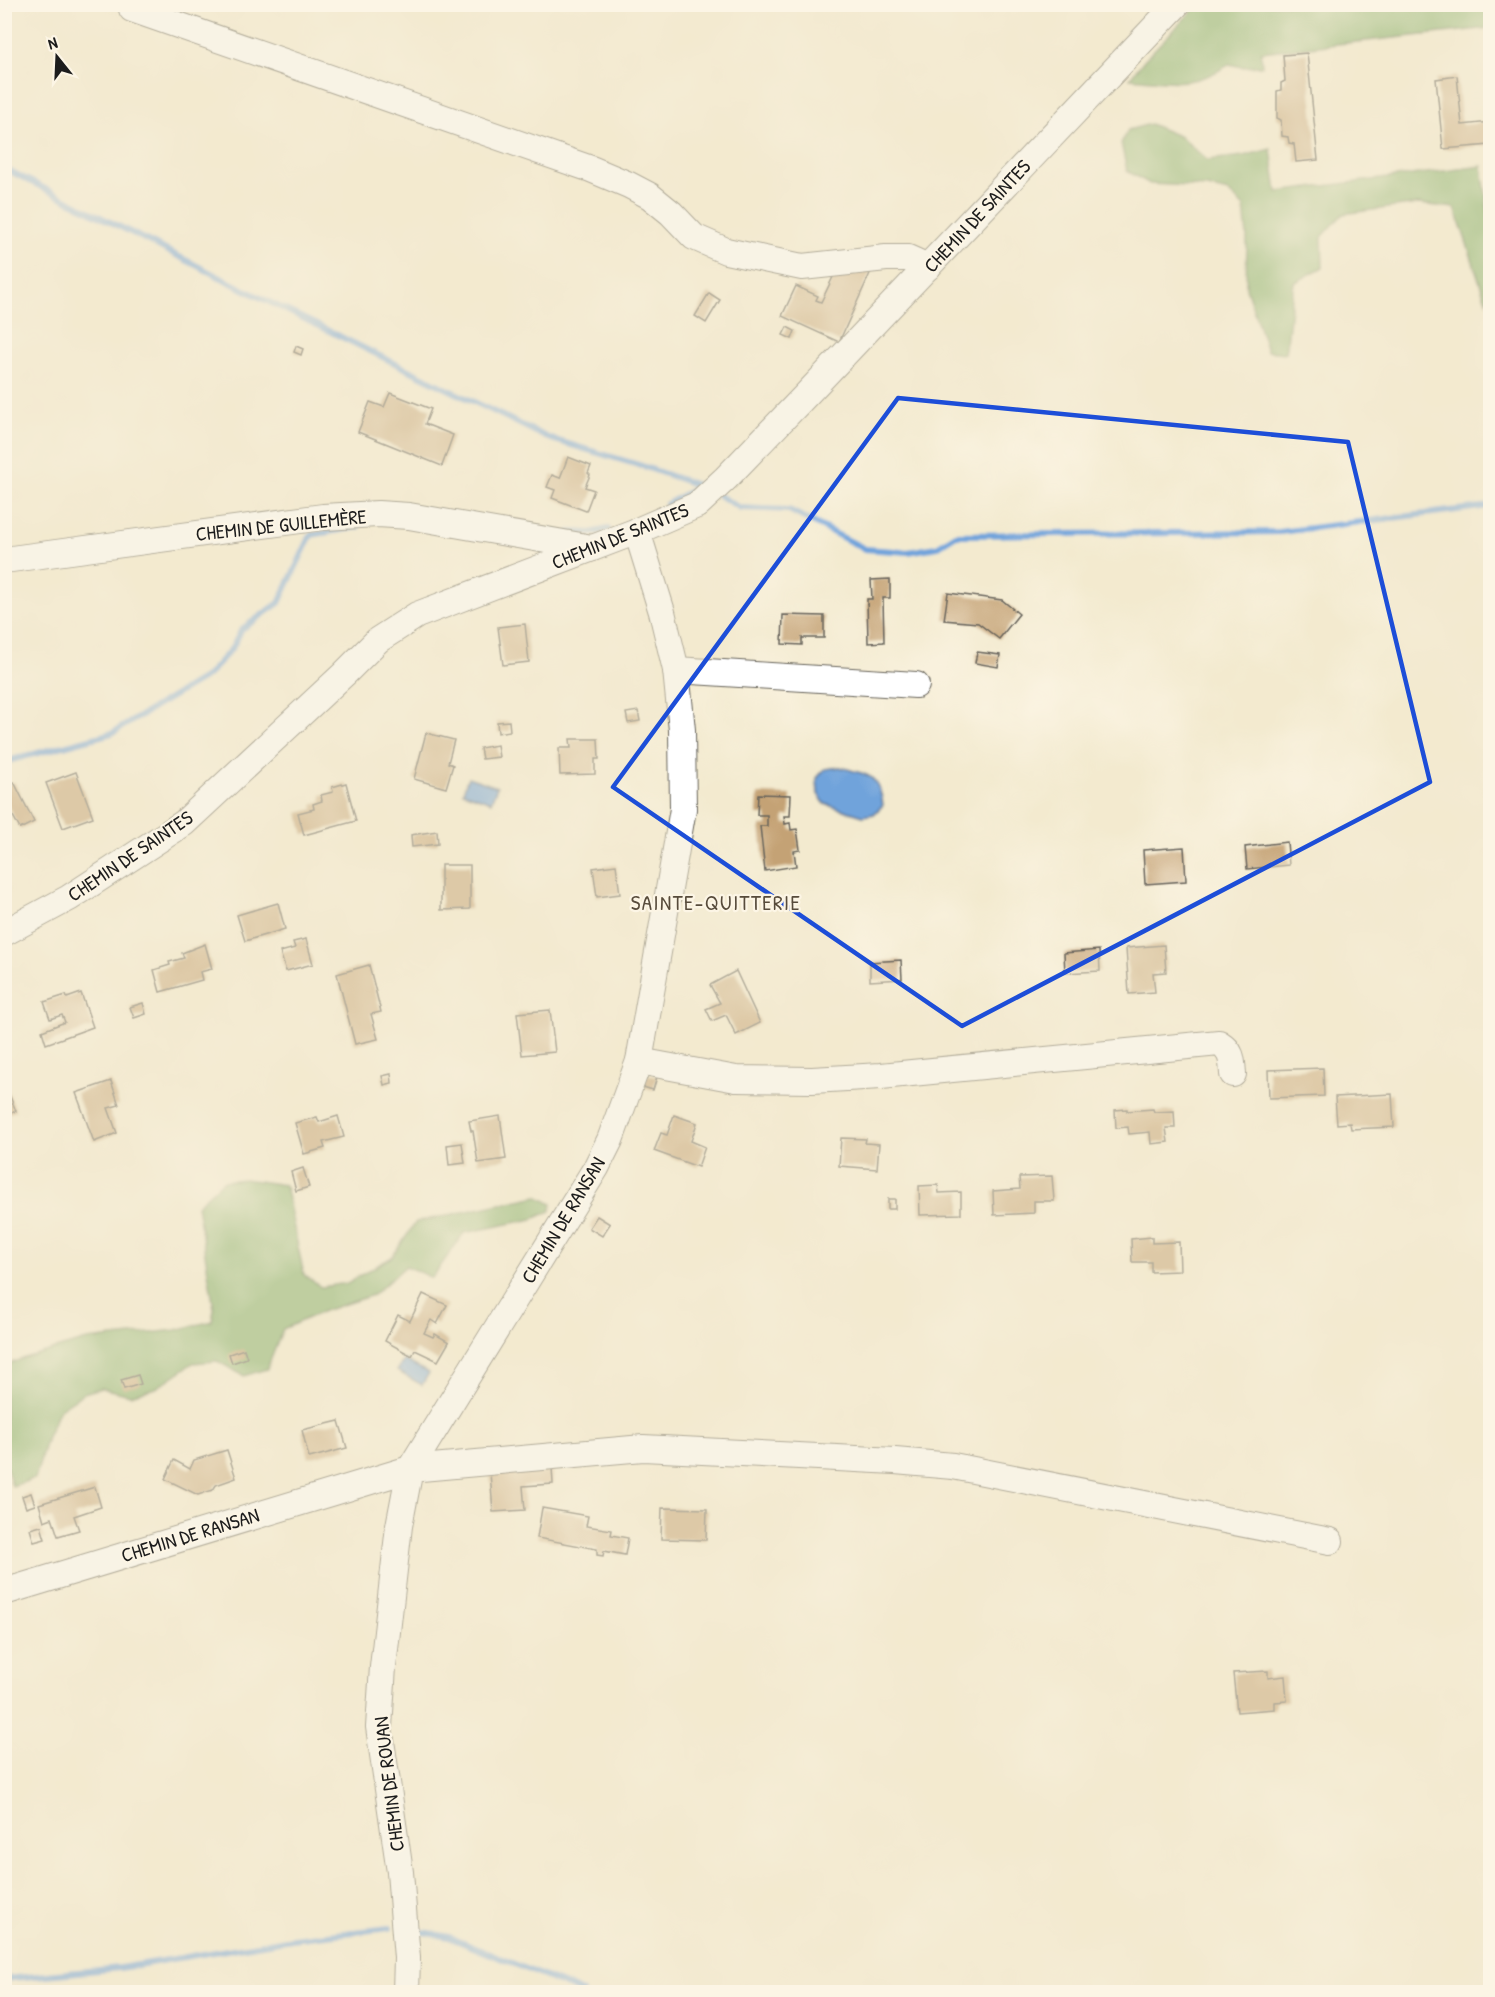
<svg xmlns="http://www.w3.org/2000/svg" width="1495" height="1997" viewBox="0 0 1495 1997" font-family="'Patrick Hand',sans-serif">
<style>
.forest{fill:#80ad66;stroke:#4e6441;stroke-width:1.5}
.water{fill:#6fa3db;stroke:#46607c;stroke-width:1.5}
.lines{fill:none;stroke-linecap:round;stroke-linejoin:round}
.stream{stroke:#6fa3db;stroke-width:6}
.building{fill:#c4a275}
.minor-casing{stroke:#67645b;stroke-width:28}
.minor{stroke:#fff;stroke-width:26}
.marked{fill:none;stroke:#1d4ed8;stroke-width:4.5;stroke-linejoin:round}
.labels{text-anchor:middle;stroke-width:4.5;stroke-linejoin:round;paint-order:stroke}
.street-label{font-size:20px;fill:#1c1c1c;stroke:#fcf5e5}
.neighbourhood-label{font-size:21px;letter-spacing:1.5px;fill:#574b3b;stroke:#fcf5e5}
</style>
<rect width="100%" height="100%" fill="#fcf5e5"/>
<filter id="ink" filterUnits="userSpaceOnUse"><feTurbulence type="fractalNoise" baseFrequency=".0167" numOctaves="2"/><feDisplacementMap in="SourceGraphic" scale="12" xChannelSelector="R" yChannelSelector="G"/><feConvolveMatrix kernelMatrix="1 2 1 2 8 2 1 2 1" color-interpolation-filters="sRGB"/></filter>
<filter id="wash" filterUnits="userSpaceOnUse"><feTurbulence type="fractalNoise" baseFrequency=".008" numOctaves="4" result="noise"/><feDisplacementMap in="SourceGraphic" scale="24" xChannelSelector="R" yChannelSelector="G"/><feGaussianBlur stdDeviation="1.35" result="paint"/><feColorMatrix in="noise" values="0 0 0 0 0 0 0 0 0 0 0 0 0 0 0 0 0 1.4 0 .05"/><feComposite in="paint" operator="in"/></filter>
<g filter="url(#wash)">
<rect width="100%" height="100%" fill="#f3eacf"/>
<g class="forest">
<path d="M 1422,4 L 1433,10 L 1490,5 L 1490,28 L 1261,52 L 1262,66 L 1242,67 L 1229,64 C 1197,88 1168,82 1130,78 L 1144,60 L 1198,5 Z"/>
<path d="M 1150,124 L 1181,137 L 1207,160 L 1243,156 L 1271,149 L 1277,192 L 1482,166 L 1490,226 L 1490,295 L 1486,301 L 1455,208 L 1418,204 L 1343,214 L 1322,237 L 1323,267 L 1294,283 C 1290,306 1290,329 1285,353 L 1267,351 L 1246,288 L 1247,237 L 1244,207 L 1228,192 L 1207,187 L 1150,184 L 1127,171 L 1121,143 L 1128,130 Z"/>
<polygon points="245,1179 285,1185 304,1275 321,1287 347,1283 392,1257 416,1222 537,1196 552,1204 551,1211 533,1219 464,1233 432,1278 406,1266 373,1295 324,1311 283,1329 267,1369 244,1376 217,1361 193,1363 156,1388 130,1395 101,1388 84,1393 60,1409 47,1437 35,1479 12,1486 5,1462 4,1366 27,1357 87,1340 176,1330 212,1321 214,1309 197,1205 223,1181"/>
</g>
<g class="water">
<path d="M 840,767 C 867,775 879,773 883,805 L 874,814 L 863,816 L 825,804 L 818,794 L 817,778 L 825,769 Z"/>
<polygon points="468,777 497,787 491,802 463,792"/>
<polygon points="404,1360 429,1373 422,1385 397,1371"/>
</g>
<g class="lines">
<g class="stream">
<polyline points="4,168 241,288 548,438 642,466 706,488"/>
<polyline points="718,495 740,508 789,510 865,549 908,552 937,547 956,535 1279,532 1490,506"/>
<polyline points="667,504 701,485"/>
<polyline points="570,532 591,533 608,529"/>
<polyline points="4,762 112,733 207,676 232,648 242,629 279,603 311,535 358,527"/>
<polyline points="413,1930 449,1937 582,1992"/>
<polyline points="4,1979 120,1968 292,1939 390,1928"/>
</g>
</g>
<g id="blocks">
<g class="building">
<polygon points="1307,53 1318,160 1296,162 1294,144 1289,143 1288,137 1282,136 1281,120 1277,118 1277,91 1281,90 1281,83 1285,81 1283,55"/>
<polygon points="1457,76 1462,125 1490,122 1490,145 1443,149 1436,79"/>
<polygon points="872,269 839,342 782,316 796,286 818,296 816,300 821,302 835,273"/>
<polygon points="709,293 720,300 706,323 695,316"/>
<polygon points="787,327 795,331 792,339 783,335"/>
<polygon points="296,346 303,349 301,355 294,352"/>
<polygon points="390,393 431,409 425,424 453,435 442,466 358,432 370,402 384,407"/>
<polygon points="568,457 591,466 588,473 590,475 585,487 594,490 586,511 552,498 555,490 547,487 552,475 560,478"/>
<polygon points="890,579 890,598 883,598 884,642 868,643 867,599 872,599 871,580"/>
<polygon points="948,593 1002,600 1019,614 999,639 978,623 944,620"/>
<polygon points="783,615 824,616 824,638 802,638 802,645 782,644"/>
<polygon points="525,624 529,662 503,665 498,627"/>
<polygon points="977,652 1000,655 998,667 975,663"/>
<polygon points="638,711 640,721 628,723 626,713"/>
<polygon points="509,721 510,731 498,733 497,722"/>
<polygon points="426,733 454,740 448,763 453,765 446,788 414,779"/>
<polygon points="570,739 598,739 599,759 595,759 595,774 560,775 559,748 571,748"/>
<polygon points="497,745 499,757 482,759 480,748"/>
<polygon points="76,772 93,817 63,828 46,783"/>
<polygon points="14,782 34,822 20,829 4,799 4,786"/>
<polygon points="346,783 356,821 304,835 298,813 314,809 313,804 322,801 321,795 333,792 332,787"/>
<polygon points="758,794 791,795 790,816 784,816 785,824 790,823 791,830 797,829 800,850 794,851 796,866 765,871 760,826 767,826 767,815 757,815"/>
<polygon points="437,831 438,844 412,847 411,835"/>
<polygon points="1287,842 1289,865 1247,869 1245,847"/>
<polygon points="1184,847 1186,881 1145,884 1143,850"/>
<polygon points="441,865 470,865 470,909 441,910"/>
<polygon points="616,865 620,894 597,897 593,868"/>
<polygon points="278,903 285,929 245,941 237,915"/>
<polygon points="306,939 313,964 286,971 280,952 295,948 293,942"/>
<polygon points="205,944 212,969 200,972 202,980 160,992 154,970 170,965 169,962 184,958 182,953"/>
<polygon points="1164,945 1166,972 1153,973 1155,992 1129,994 1126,948"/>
<polygon points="1099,950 1100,971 1065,973 1064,953"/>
<polygon points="901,960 902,979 870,981 870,962"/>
<polygon points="369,965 381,1012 371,1014 378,1039 355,1044 337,974"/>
<polygon points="736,971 760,1023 736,1035 726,1015 712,1021 706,1009 720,1003 710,985"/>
<polygon points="81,993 93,1027 46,1044 42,1031 65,1022 62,1015 50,1019 44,1002 66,995 67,998"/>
<polygon points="143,1003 146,1014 134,1018 130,1007"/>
<polygon points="550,1010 555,1052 522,1055 517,1013"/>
<polygon points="1323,1068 1324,1096 1269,1098 1268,1070"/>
<polygon points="391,1074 392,1083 384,1085 382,1076"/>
<polygon points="647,1074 657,1077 653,1090 643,1087"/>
<polygon points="111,1081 119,1105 108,1108 117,1133 94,1142 76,1093"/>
<polygon points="4,1082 16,1111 4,1115"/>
<polygon points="1392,1094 1394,1127 1351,1129 1350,1123 1337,1124 1335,1097"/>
<polygon points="1127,1109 1127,1111 1153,1109 1154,1112 1174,1111 1175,1128 1166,1128 1168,1142 1151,1144 1150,1132 1129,1134 1128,1127 1116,1128 1115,1110"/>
<polygon points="674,1115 697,1123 691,1141 705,1147 698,1167 654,1151 661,1133 667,1135"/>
<polygon points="338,1116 344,1137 323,1142 325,1148 304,1154 295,1123 317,1117 319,1122"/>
<polygon points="500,1116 506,1159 478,1163 473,1131 471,1131 469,1121"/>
<polygon points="841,1138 866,1139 865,1143 879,1144 877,1169 839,1166"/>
<polygon points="462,1143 465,1163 449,1165 447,1145"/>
<polygon points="303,1168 309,1187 296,1191 291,1172"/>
<polygon points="1052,1176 1054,1201 1034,1201 1034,1213 994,1215 993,1191 1020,1189 1019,1177"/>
<polygon points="938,1185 939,1193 961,1192 961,1214 920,1215 919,1186"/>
<rect x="888" y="1199" width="7" height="10"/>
<polygon points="597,1216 610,1224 602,1236 589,1228"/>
<polygon points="1152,1237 1152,1243 1179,1242 1180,1271 1151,1272 1151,1262 1132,1262 1131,1239"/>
<polygon points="423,1294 447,1305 437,1324 431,1320 424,1333 433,1337 435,1334 449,1342 438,1361 415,1350 412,1356 385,1341 398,1315 410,1321"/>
<polygon points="244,1349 247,1358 232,1363 229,1354"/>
<polygon points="138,1375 141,1384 124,1389 121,1380"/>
<polygon points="339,1421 347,1448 309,1458 302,1430"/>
<polygon points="227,1450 236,1478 216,1485 213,1490 198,1495 165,1479 174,1460 190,1469 194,1460"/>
<polygon points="552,1467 553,1484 523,1486 525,1510 493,1512 490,1472"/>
<polygon points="95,1487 101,1507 74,1516 79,1530 58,1536 52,1518 44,1521 39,1504"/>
<polygon points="31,1493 35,1505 26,1508 22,1496"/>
<polygon points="542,1508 588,1516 586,1526 612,1530 611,1535 628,1538 625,1555 604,1551 603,1556 597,1555 597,1549 537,1538"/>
<polygon points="662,1508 707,1509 706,1540 661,1539"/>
<polygon points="41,1526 45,1539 34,1542 30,1529"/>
<polygon points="1268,1671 1268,1678 1285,1676 1287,1701 1275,1702 1275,1709 1237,1712 1233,1673"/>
</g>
</g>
</g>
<g filter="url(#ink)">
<use href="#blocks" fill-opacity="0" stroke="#67645b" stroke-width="1.5"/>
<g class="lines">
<defs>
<g id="minor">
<polyline points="132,9 591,169 629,185 650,196 671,213 694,237 726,251 802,267 886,258 908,258 928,267"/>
<polyline points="4,560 323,517 378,514 409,516 592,548"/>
<polyline points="676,670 916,685"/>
<polyline points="4,933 69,898 184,823 344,674 378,640 417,615 637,531 697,505 726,478 805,396 1177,4"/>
<path d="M 639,1061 L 736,1079 L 812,1080 L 881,1076 L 1219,1043 C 1232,1051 1232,1059 1233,1074"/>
<polyline points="4,1592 410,1469 596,1168 610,1140 639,1061 683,809 682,730 676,670 662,612 637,531"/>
<polyline points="406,1992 407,1958 400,1872 379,1727 383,1667 399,1526 410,1469 643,1448 895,1461 953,1466 1330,1541"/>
</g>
</defs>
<use href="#minor" class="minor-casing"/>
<use href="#minor" class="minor"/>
</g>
</g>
<path d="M0 0H1495V1997H0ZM 898,398 L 1348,442 L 1430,782 L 962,1026 L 613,787 Z" fill="#f3eacf" fill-opacity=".55" fill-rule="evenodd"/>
<path class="marked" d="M 898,398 L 1348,442 L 1430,782 L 962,1026 L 613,787 Z"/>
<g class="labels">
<g class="street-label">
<text transform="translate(977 216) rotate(-47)" y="7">CHEMIN DE SAINTES</text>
<text transform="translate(281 525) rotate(-6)" y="7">CHEMIN DE GUILLEMÈRE</text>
<text transform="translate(620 536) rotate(-22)" y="7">CHEMIN DE SAINTES</text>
<text transform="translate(130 856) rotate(-34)" y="7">CHEMIN DE SAINTES</text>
<text transform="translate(563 1220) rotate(-59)" y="7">CHEMIN DE RANSAN</text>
<text transform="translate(190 1535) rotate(-17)" y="7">CHEMIN DE RANSAN</text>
<text transform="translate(389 1784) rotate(-97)" y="7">CHEMIN DE ROUAN</text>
</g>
<g class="neighbourhood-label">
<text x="716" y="910">SAINTE-QUITTERIE</text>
</g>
</g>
<rect width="1495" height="1997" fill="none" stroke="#fcf5e5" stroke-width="24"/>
<g transform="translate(57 57) rotate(342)" stroke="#fcf5e5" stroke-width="4.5" paint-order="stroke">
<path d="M0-4.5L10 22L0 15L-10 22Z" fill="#1c1c1c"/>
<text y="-9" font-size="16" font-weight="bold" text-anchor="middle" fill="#1c1c1c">N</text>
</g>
</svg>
